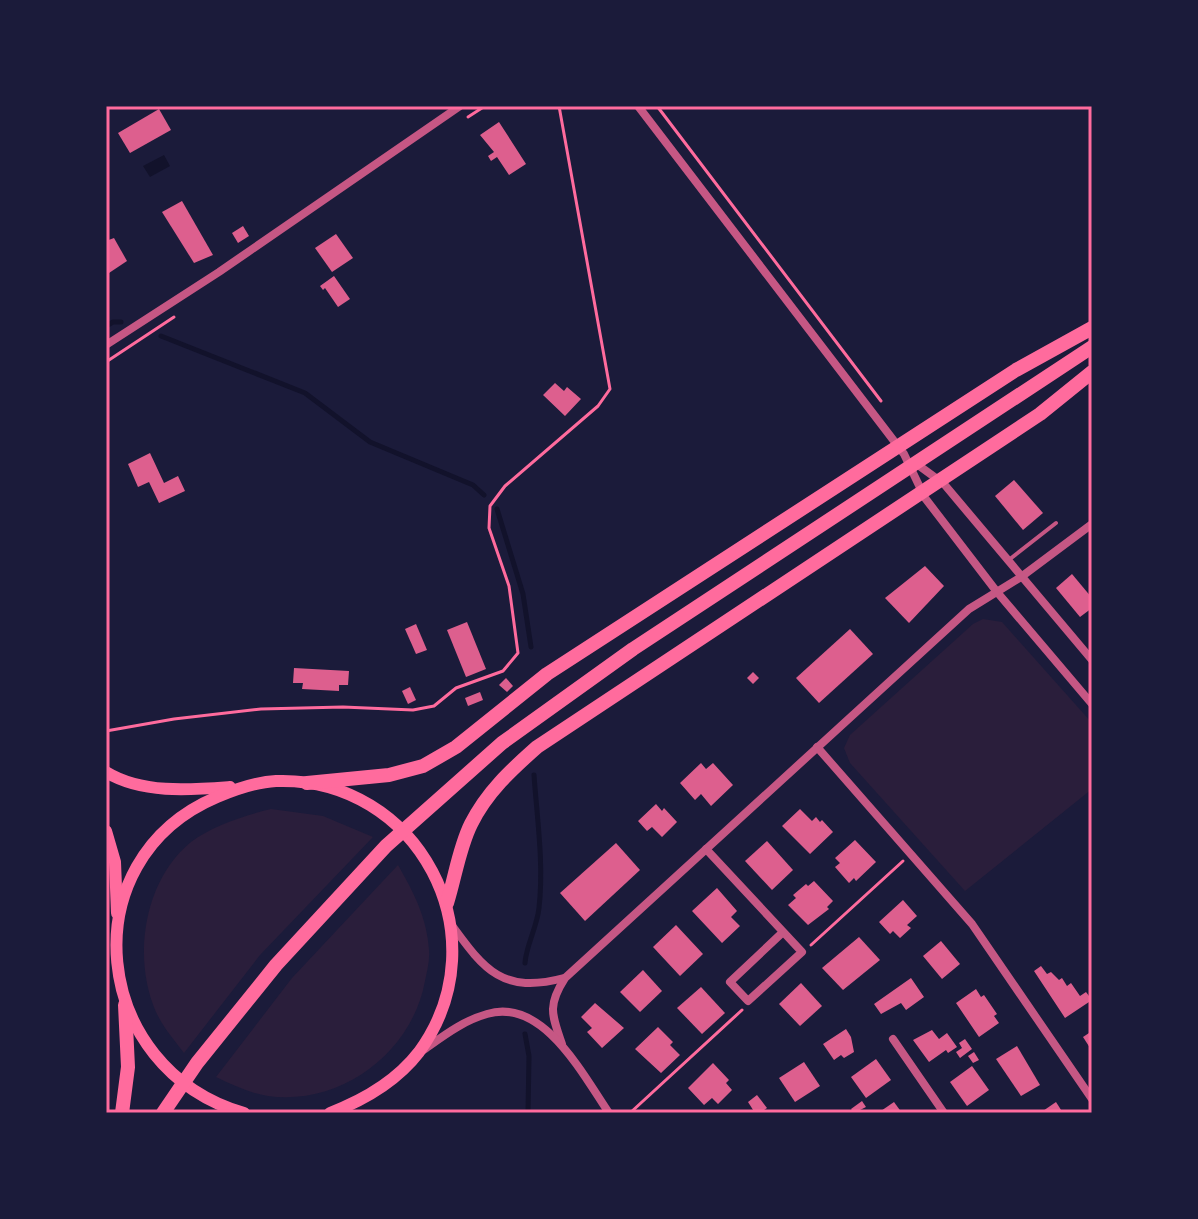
<svg xmlns="http://www.w3.org/2000/svg" width="1198" height="1219" viewBox="0 0 1198 1219" font-family="Spectral,serif">
<style>
.green{fill:#2a1e3b}
.water{fill:#12122b}
.lines{fill:none;stroke-linecap:round;stroke-linejoin:round}
.stream{stroke:#12122b;stroke-width:5}
.building{fill:#dd5f8e}
.path{stroke:#ff6b9d;stroke-width:3}
.service{stroke:#c65784;stroke-width:4}
.minor{stroke:#c65784;stroke-width:8}
.primary{stroke:#ff6b9d;stroke-width:12}
.trunk{stroke:#ff6b9d;stroke-width:14}
.neatline{fill:none;stroke:#ff6b9d;stroke-width:3}
</style>
<rect width="100%" height="100%" fill="#1b1b3a"/>
<g class="green">
<polygon points="983,619 1002,622 1092,723 1092,789 965,891 850,763 844,748 850,735 973,624"/>
<path d="M 271,809 L 323,816 L 373,837 L 260,955 L 184,1053 C 174,1040 163,1027 156,1012 C 132,958 144,880 191,842 C 212,826 246,815 271,809 Z"/>
<path d="M 398,865 C 414,893 427,918 429,950 C 430,960 427,971 425,981 C 412,1052 342,1106 268,1096 C 249,1093 233,1085 216,1077 L 292,978 Z"/>
</g>
<polygon class="water" points="164,155 170,166 150,177 143,166"/>
<g class="lines">
<g class="stream">
<polyline points="106,326 113,322 121,322"/>
<polyline points="161,336 305,393 370,442 473,485 484,495"/>
<polyline points="497,509 523,594 531,647"/>
<path d="M 525,963 C 526,946 537,927 539,908 C 544,864 537,818 534,775"/>
<polyline points="525,1034 529,1056 528,1113"/>
</g>
</g>
<g class="building">
<polygon points="159,109 171,130 130,153 118,133"/>
<polygon points="499,122 526,164 509,175 497,157 491,161 488,156 494,152 480,135"/>
<polygon points="182,201 213,255 194,263 162,212"/>
<polygon points="243,226 249,236 238,243 232,233"/>
<polygon points="336,234 353,258 332,272 315,248"/>
<polygon points="114,238 127,261 106,275 106,241"/>
<polygon points="334,276 350,299 338,307 325,288 323,290 320,286"/>
<polygon points="555,383 564,391 567,387 581,399 565,416 543,395"/>
<polygon points="150,453 164,483 178,476 185,491 159,503 149,482 138,487 128,464"/>
<polygon points="1014,480 1043,513 1023,530 995,496"/>
<polygon points="925,566 944,586 909,623 885,598"/>
<polygon points="1072,574 1092,598 1092,608 1080,617 1056,588"/>
<polygon points="467,622 486,669 466,677 447,630"/>
<polygon points="416,624 427,650 416,654 405,629"/>
<polygon points="850,629 873,654 819,703 796,678"/>
<polygon points="294,668 349,671 348,685 339,685 339,691 302,689 303,683 293,683"/>
<polygon points="753,672 759,678 753,684 747,678"/>
<polygon points="506,678 513,686 507,692 499,685"/>
<polygon points="410,687 416,700 408,704 402,691"/>
<polygon points="480,692 483,700 468,706 465,698"/>
<polygon points="701,763 706,769 713,763 733,785 711,806 701,794 695,800 680,783"/>
<polygon points="656,804 662,811 664,808 677,822 662,837 652,827 647,831 638,821"/>
<polygon points="800,809 812,821 816,817 820,822 822,820 833,832 810,854 782,826"/>
<polygon points="855,840 876,862 856,881 854,878 849,883 835,867 840,863 835,858"/>
<polygon points="767,841 793,870 772,890 745,861"/>
<polygon points="616,843 640,870 585,921 560,893"/>
<polygon points="814,881 833,901 827,907 829,909 808,925 788,905 796,898 793,895 806,884 808,886"/>
<polygon points="717,888 737,911 731,917 740,926 722,943 692,911"/>
<polygon points="903,900 917,916 907,925 911,928 900,938 893,931 890,934 879,922"/>
<polygon points="676,925 703,954 680,976 653,947"/>
<polygon points="859,937 880,960 843,990 822,968"/>
<polygon points="941,941 960,964 942,979 923,956"/>
<polygon points="1041,966 1047,974 1051,972 1059,980 1062,978 1067,986 1071,983 1080,996 1086,992 1092,1000 1065,1018 1034,971"/>
<polygon points="643,970 662,991 640,1012 620,992"/>
<polygon points="911,978 924,997 906,1010 901,1003 881,1014 874,1004"/>
<polygon points="801,983 822,1006 800,1026 779,1004"/>
<polygon points="701,987 725,1013 702,1034 677,1008"/>
<polygon points="976,989 981,997 984,995 997,1014 994,1016 999,1023 979,1037 956,1003"/>
<polygon points="595,1003 624,1028 602,1048 587,1032 592,1028 581,1017"/>
<polygon points="658,1027 673,1042 670,1045 680,1055 661,1073 635,1049"/>
<polygon points="846,1029 851,1037 854,1052 844,1058 841,1055 834,1060 823,1044"/>
<polygon points="932,1030 939,1039 947,1033 957,1047 948,1053 946,1050 929,1062 913,1040"/>
<polygon points="1092,1031 1092,1051 1083,1037"/>
<polygon points="965,1039 972,1049 960,1058 956,1052 962,1048 959,1043"/>
<polygon points="1017,1046 1040,1085 1021,1096 996,1059"/>
<polygon points="974,1052 979,1060 973,1063 968,1056"/>
<polygon points="876,1059 891,1080 866,1098 851,1077"/>
<polygon points="804,1062 820,1086 795,1102 779,1078"/>
<polygon points="713,1063 729,1080 726,1083 732,1090 718,1104 712,1098 704,1105 688,1088"/>
<polygon points="972,1066 989,1090 967,1106 950,1082"/>
<polygon points="757,1095 767,1108 760,1113 755,1113 748,1102"/>
<polygon points="862,1101 866,1107 854,1113 851,1109"/>
<polygon points="894,1102 902,1113 878,1113"/>
<polygon points="1056,1102 1063,1113 1040,1113"/>
</g>
<g class="lines">
<g class="path">
<polyline points="657,106 881,401"/>
<polyline points="468,117 485,106"/>
<polyline points="106,362 174,317"/>
<polyline points="106,731 174,719 261,709 343,707 413,710 434,706 456,688 503,671 518,653 509,586 489,528 490,506 505,486 598,406 610,389 559,106"/>
<polyline points="811,945 903,861"/>
<polyline points="630,1113 742,1010"/>
</g>
<polyline class="service" points="1010,559 1056,523"/>
<g class="minor">
<polyline points="638,106 904,454 925,498 997,592 1092,704"/>
<polyline points="106,345 219,272 460,106"/>
<polyline points="914,462 944,484 1092,660"/>
<polyline points="817,747 972,924 1092,1099"/>
<polyline points="706,849 802,952 748,1001 730,982 783,932"/>
<path d="M 451,924 C 485,971 503,994 564,978"/>
<polyline points="893,1039 944,1113"/>
<path d="M 562,1044 C 552,1015 547,1006 565,978 L 969,609 L 1021,577 L 1092,524"/>
<path d="M 422,1051 C 442,1037 462,1021 487,1014 C 543,997 583,1075 609,1113"/>
</g>
<g class="primary">
<path d="M 106,772 C 142,794 190,790 230,787"/>
<polyline points="106,831 115,862 117,913"/>
<path d="M 244,1113 C 91,1069 68,860 217,797 C 236,789 255,782 276,781 C 418,776 503,937 419,1052 C 396,1082 364,1100 330,1113"/>
</g>
<g class="trunk">
<polyline points="307,783 389,775 423,766 456,747 547,674 1016,370 1092,328"/>
<path d="M 447,903 C 455,878 459,848 471,824 C 487,792 511,770 537,747 L 1040,414 L 1092,372"/>
<polyline points="122,1113 128,1067 125,1005"/>
<polyline points="163,1113 197,1063 276,965 386,846 502,743 633,649 1092,347"/>
</g>
</g>
<rect width="1198" height="1219" fill="none" stroke="#1b1b3a" stroke-width="216"/>
<rect x="108" y="108" width="982" height="1003" class="neatline"/>
</svg>
